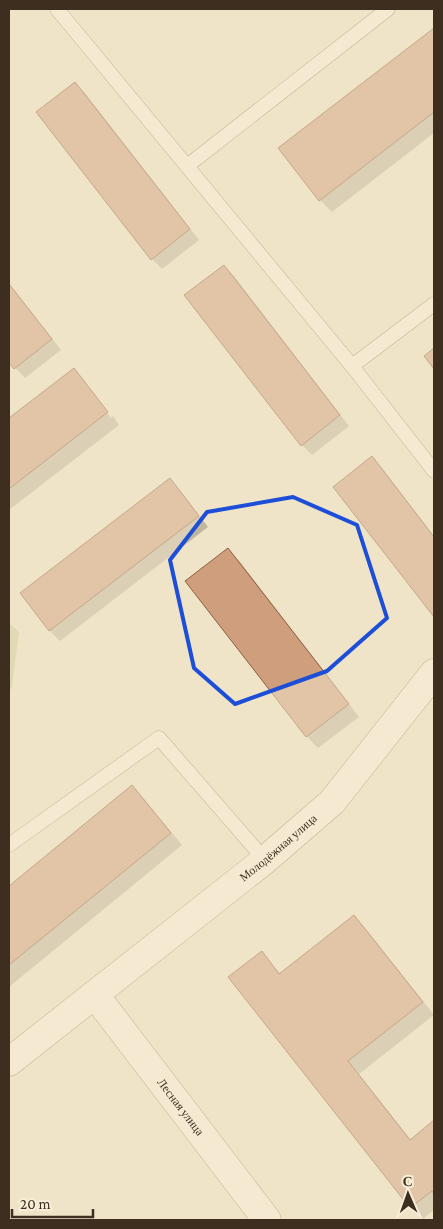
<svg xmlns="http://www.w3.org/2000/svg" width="443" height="1229" viewBox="0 0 443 1229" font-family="'Crimson Pro',serif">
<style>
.green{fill:#c9cf9b}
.shadow{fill:#0003}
.building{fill:#cf9f7d;stroke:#8d5f41}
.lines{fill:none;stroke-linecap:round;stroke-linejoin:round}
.lane-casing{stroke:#8d765c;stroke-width:15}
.street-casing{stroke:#8d765c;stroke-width:29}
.lane{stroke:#faf1dc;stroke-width:14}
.street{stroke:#faf1dc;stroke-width:28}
.marked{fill:none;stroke:#1d4ed8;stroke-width:4;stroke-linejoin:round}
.labels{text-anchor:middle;stroke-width:5;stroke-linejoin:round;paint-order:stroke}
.street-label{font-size:12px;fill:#3d2e20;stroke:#f7eed8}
</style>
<rect width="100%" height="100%" fill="#f0e4c8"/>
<polygon class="green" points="9,623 19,632 12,687 9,692"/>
<g class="shadow">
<polygon points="434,29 434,133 332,212 320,200 280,148"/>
<polygon points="75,83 85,93 199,240 162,269 152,259"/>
<polygon points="224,266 234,276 349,426 312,455 302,445"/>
<polygon points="9,283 61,350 25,378 9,361"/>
<polygon points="74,370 85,381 82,381 111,418 113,416 119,425 9,510 9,419"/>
<polygon points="372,458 382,468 434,536 434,615 335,487"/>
<polygon points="170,480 180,490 208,527 60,641 50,631 22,594"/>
<polygon points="228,550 240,562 359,717 318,748 306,736"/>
<polygon points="132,787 144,799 182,845 9,987 9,888"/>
<polygon points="354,917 366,929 434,1015 359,1074 411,1140 434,1122 434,1210 423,1219 411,1207 230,977 261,953 281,974"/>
</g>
<g class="building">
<polygon points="434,28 434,112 319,201 278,148"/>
<polygon points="75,82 190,229 151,260 36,112"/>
<polygon points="224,265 340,415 301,446 184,295"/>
<polygon points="9,284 52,339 14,369 9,363"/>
<polygon points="434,348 434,369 424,356"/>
<polygon points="74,368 108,412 9,489 9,418"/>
<polygon points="372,456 434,537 434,617 333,487"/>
<polygon points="170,478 199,516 49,631 20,593"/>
<polygon points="228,548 349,704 306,737 185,581"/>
<polygon points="132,785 171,833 9,965 9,886"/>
<polygon points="354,915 423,1002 348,1061 410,1140 434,1120 434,1194 432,1191 410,1208 228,977 262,951 279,974"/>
</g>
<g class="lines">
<defs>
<g id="lane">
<polyline points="57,9 352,366 434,471"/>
<polyline points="187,166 388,9"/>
<polyline points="352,366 434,304"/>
<polyline points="9,845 159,738 265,860"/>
</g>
<g id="street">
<path id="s1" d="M 95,995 L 267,1220"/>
<path id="s2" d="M 9,1062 L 265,860 L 332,802 L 434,673"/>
</g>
</defs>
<use href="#lane" class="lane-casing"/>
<use href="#street" class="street-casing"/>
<use href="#lane" class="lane"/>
<use href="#street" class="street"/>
</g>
<path d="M0 0H443V1229H0ZM 293,497 L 357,525 L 387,618 L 327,671 L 235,704 L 194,668 L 170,560 L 207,512 Z" fill="#f0e4c8" fill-opacity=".55" fill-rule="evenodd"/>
<path class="marked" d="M 293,497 L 357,525 L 387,618 L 327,671 L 235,704 L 194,668 L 170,560 L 207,512 Z"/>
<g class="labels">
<g class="street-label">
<text dy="4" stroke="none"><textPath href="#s2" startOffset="344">Молодёжная улица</textPath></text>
<text dy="4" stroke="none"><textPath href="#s1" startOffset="141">Лесная улица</textPath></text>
</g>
</g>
<rect width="443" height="1229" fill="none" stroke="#3d2e20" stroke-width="20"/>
<g transform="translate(408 1194) rotate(358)" stroke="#f7eed8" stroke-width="4" paint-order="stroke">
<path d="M0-4L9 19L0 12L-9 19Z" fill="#3d2e20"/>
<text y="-8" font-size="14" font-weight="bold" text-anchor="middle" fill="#3d2e20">С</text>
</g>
<path d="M12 1209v8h81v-8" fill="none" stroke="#3d2e20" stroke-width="2.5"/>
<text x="20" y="1209" font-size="15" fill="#3d2e20" stroke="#f7eed8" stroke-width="4" paint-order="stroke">20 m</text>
</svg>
